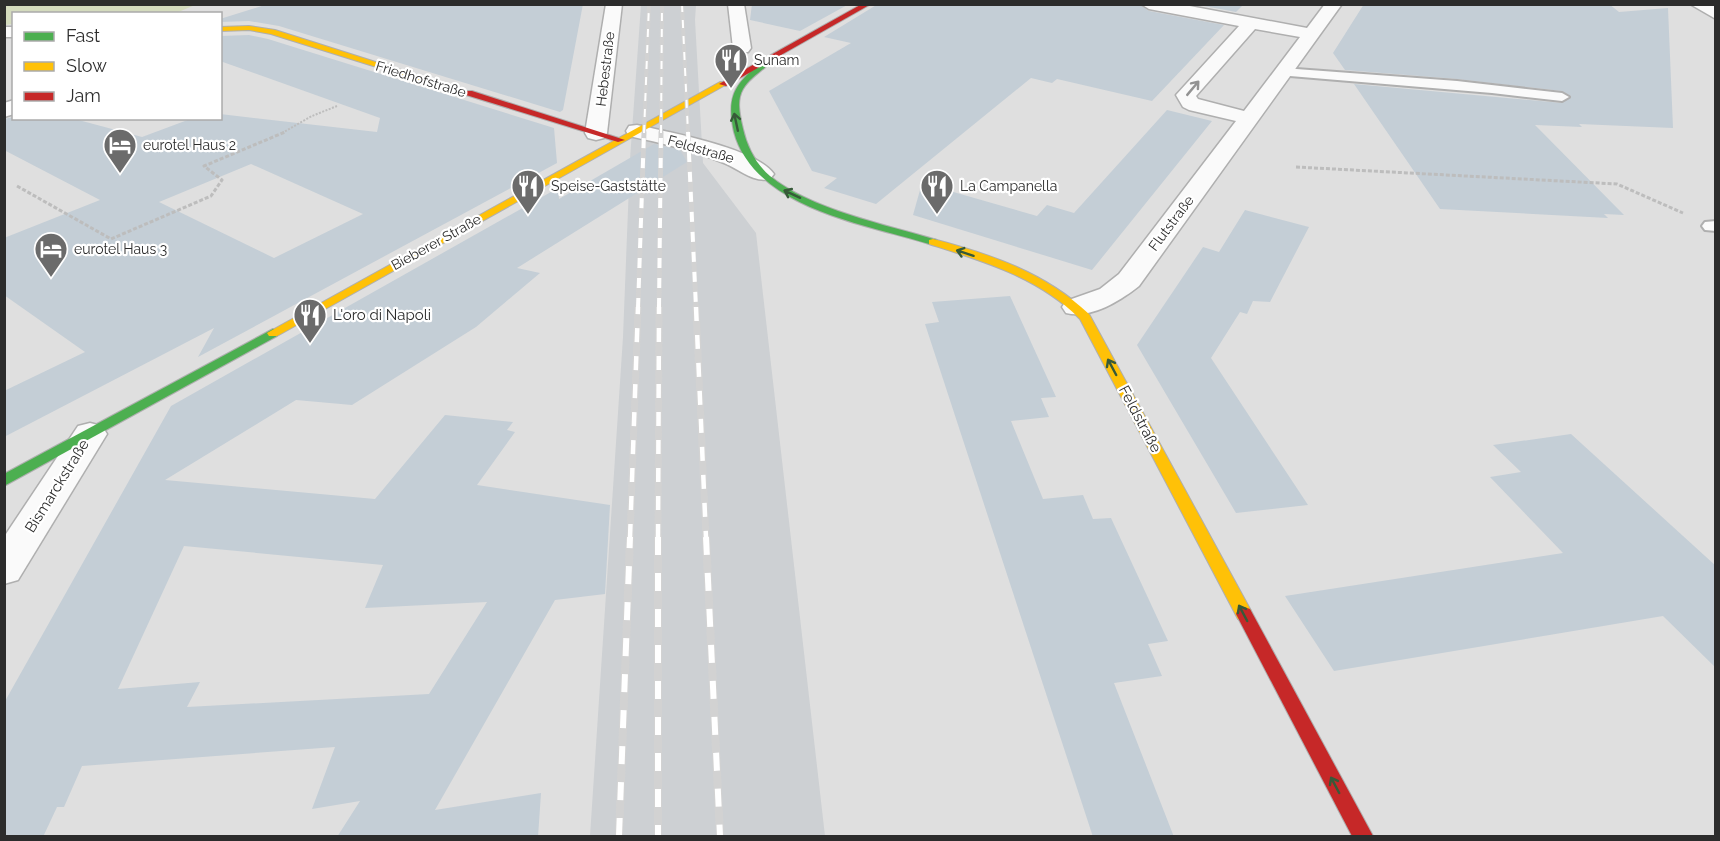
<svg xmlns="http://www.w3.org/2000/svg" width="1720" height="841" viewBox="0 0 1720 841" font-family="Raleway,sans-serif">
<style>
.built{fill:#cdd0d3}
.green{fill:#d4dbbe}
.building{fill:#c4ced6;fill-rule:evenodd}
.lines{fill:none;stroke-linecap:round;stroke-linejoin:round}
.lane-casing{stroke:#afafaf;stroke-width:4}
.street-casing{stroke:#afafaf;stroke-width:3}
.fast-casing{stroke:#afafaf;stroke-width:2}
.slow-casing{stroke:#afafaf;stroke-width:2}
.jam-casing{stroke:#afafaf;stroke-width:2}
.path-far1{stroke:#bdbdbd;stroke-width:2;stroke-dasharray:2 1.5;stroke-linecap:butt}
.path{stroke:#bdbdbd;stroke-width:3;stroke-dasharray:4 2;stroke-linecap:butt}
.lane{fill:#fafafa;fill-rule:evenodd}
.street{fill:#fafafa;fill-rule:evenodd}
.fast{fill:#4caf50;fill-rule:evenodd}
.slow{fill:#ffc107;fill-rule:evenodd}
.jam{fill:#c62828;fill-rule:evenodd}
.rail-far3-casing{stroke:#d2d2d2;stroke-width:4}
.rail-far2-casing{stroke:#d2d2d2;stroke-width:5}
.rail-far1-casing{stroke:#d2d2d2;stroke-width:7}
.rail-casing{stroke:#d2d2d2;stroke-width:8}
.rail-far3{stroke:#fff;stroke-width:2;stroke-dasharray:8;stroke-linecap:butt}
.rail-far2{stroke:#fff;stroke-width:4;stroke-dasharray:10;stroke-linecap:butt}
.rail-far1{stroke:#fff;stroke-width:4.5;stroke-dasharray:14;stroke-linecap:butt}
.rail{stroke:#fff;stroke-width:6;stroke-dasharray:18;stroke-linecap:butt}
.oneway{stroke:#939393}
.oneway2{stroke:#375a39}
.labels{text-anchor:middle;stroke-width:4.5;stroke-linejoin:round;paint-order:stroke}
.far-poi-label{font-size:14px;fill:#2c2c2c;stroke:#fff;text-anchor:start}
.far-street-label{font-size:14px;fill:#2c2c2c;stroke:#fff}
.poi-label{font-size:15px;fill:#2c2c2c;stroke:#fff;text-anchor:start}
.street-label{font-size:15px;fill:#2c2c2c;stroke:#fff}
</style>
<rect width="100%" height="100%" fill="#dfdfdf"/>
<polygon class="built" points="641,5 696,5 695,20 703,163 756,233 825,836 590,836 623,337 630,159"/>
<polygon class="green" points="4,5 5,4 195,5 176,13 14,14 13,24 5,25"/>
<g class="building">
<polygon points="268,4 583,4 563,110 560,112 279,26 249,21 220,22 220,19"/>
<polygon points="752,4 849,4 800,31 750,20"/>
<polygon points="878,4 1139,4 1149,11 1224,25 1152,101 1057,79 1052,83 1031,78 876,204 824,188 837,178 812,171 769,91 851,43 824,37"/>
<polygon points="1194,4 1244,4 1236,12"/>
<polygon points="1364,4 1609,4 1619,12 1668,8 1673,128 1579,124 1582,127 1535,125 1624,215 1604,214 1608,218 1440,209 1354,84 1562,103 1571,96 1562,91 1457,79 1345,70 1333,53"/>
<path d="M 249,35 L 268,39 L 554,128 L 557,163 L 198,357 L 214,328 L 4,437 L 4,391 L 85,352 L 4,295 L 4,238 L 100,200 L 4,150 L 4,119 L 14,117 L 14,118 L 71,118 L 142,137 L 193,118 L 220,118 L 220,114 L 377,132 L 380,118 L 220,61 L 220,36 ZM 251,164 L 363,214 L 274,258 L 159,202 Z"/>
<polygon points="1167,110 1212,121 1092,270 913,215 922,183 1037,216 1047,205 1074,213"/>
<path d="M 654,144 L 680,150 L 687,162 L 517,268 L 540,273 L 476,327 L 352,405 L 296,400 L 165,480 L 375,499 L 445,415 L 513,422 L 507,430 L 515,432 L 477,485 L 610,505 L 605,594 L 555,600 L 435,810 L 541,793 L 538,837 L 337,837 L 360,801 L 312,809 L 335,747 L 82,766 L 64,807 L 57,807 L 43,837 L 4,837 L 4,703 L 171,406 L 558,188 L 559,199 ZM 184,546 L 383,565 L 365,608 L 487,602 L 429,694 L 187,707 L 200,682 L 118,689 Z"/>
<polygon points="1245,210 1309,227 1270,302 1253,301 1247,314 1240,312 1211,358 1308,505 1236,513 1137,345 1203,247 1219,252"/>
<polygon points="1010,296 1056,397 1041,398 1049,417 1011,421 1043,499 1083,495 1093,519 1111,518 1168,641 1148,644 1162,676 1114,683 1174,837 1093,837 925,324 939,322 932,302"/>
<polygon points="1571,434 1716,566 1716,668 1663,616 1334,671 1285,596 1563,553 1490,477 1521,472 1493,445"/>
</g>
<g class="lines">
<defs>
<g id="lane">
<polygon points="1283,68 1457,81 1562,93 1569,97 1562,101 1492,93 1278,75 1276,72"/>
<polygon points="1716,221 1716,231 1705,230 1702,226 1705,222"/>
</g>
<g id="street">
<polygon points="606,4 622,4 607,133 604,138 596,140 588,138 585,133"/>
<polygon points="728,4 744,4 751,48 748,52 736,52 733,48"/>
<path d="M 1141,4 L 1179,4 L 1307,28 L 1325,4 L 1342,4 L 1139,286 C 1120,301 1091,319 1066,313 L 1062,307 L 1066,301 L 1100,289 L 1119,274 L 1236,121 L 1189,110 L 1183,107 L 1176,95 L 1239,26 L 1149,9 ZM 1255,29 L 1300,37 L 1244,111 L 1198,99 L 1196,96 Z"/>
<polygon points="1690,4 1711,4 1716,7 1716,19"/>
<rect x="4" y="27" width="10" height="10"/>
<polygon points="14,100 14,114 4,117 4,103"/>
<path d="M 637,125 C 668,132 756,148 774,174 L 770,179 C 753,183 739,169 724,163 C 693,150 661,143 629,136 L 626,131 L 629,126 Z"/>
<polygon points="90,423 102,426 107,434 18,580 4,584 4,537 78,426"/>
</g>
<g id="fast">
<path d="M 766,58 L 773,60 C 764,70 750,77 743,89 C 736,101 740,116 743,129 C 747,147 756,164 770,176 C 809,209 887,225 937,240 L 937,244 L 929,244 C 865,224 754,208 734,132 C 725,92 738,82 766,58 Z"/>
<polygon points="273,329 277,330 279,333 277,336 4,486 4,474"/>
</g>
<g id="slow">
<polygon points="249,26 275,30 473,93 466,95 271,34 249,30 220,31 220,27"/>
<polygon points="720,82 727,84 277,336 269,336 267,333"/>
<path d="M 933,239 C 990,254 1046,273 1089,314 L 1250,609 L 1252,614 L 1250,619 L 1244,621 L 1238,619 L 1080,319 C 1038,277 985,262 929,244 L 929,240 Z"/>
</g>
<g id="jam">
<polygon points="862,4 871,4 726,86 719,84"/>
<polygon points="466,91 472,91 625,140 618,142 466,95"/>
<polygon points="1244,607 1250,609 1373,836 1352,836 1236,614 1238,609"/>
</g>
</defs>
<use href="#lane" class="lane-casing"/>
<use href="#street" class="street-casing"/>
<use href="#fast" class="fast-casing"/>
<use href="#slow" class="slow-casing"/>
<use href="#jam" class="jam-casing"/>
<polyline class="path-far1" points="282,133 312,116 337,106"/>
<g class="path">
<polyline points="1296,167 1617,184 1683,213"/>
<polyline points="17,186 111,239 211,196 222,180 204,166 285,132"/>
</g>
<use href="#lane" class="lane"/>
<use href="#street" class="street"/>
<use href="#fast" class="fast"/>
<use href="#slow" class="slow"/>
<use href="#jam" class="jam"/>
<defs>
<g id="rail-far3">
<polyline points="682,4 688,133"/>
<polyline points="644,133 649,4"/>
<polyline points="661,133 662,4"/>
</g>
<g id="rail-far2">
<polyline points="688,132 696,308"/>
<polyline points="638,308 644,132"/>
<polyline points="659,308 661,132"/>
</g>
<g id="rail-far1">
<polyline points="696,307 706,538"/>
<polyline points="630,538 638,307"/>
<polyline points="658,538 659,307"/>
</g>
<g id="rail">
<polyline points="658,537 658,836"/>
<polyline points="706,537 720,836"/>
<polyline points="619,836 630,537"/>
</g>
</defs>
<use href="#rail-far3" class="rail-far3-casing"/>
<use href="#rail-far2" class="rail-far2-casing"/>
<use href="#rail-far1" class="rail-far1-casing"/>
<use href="#rail" class="rail-casing"/>
<use href="#rail-far3" class="rail-far3"/>
<use href="#rail-far2" class="rail-far2"/>
<use href="#rail-far1" class="rail-far1"/>
<use href="#rail" class="rail"/>
</g>
<defs><path id="oneway-shaft" d="M-6 0H5M1.5-3L5.5 0L1.5 3" fill="none" stroke-width="1.6" stroke-linecap="round" stroke-linejoin="round" transform="scale(1.5)"/></defs>
<use class="oneway" href="#oneway-shaft" transform="translate(1193 88) rotate(-50)"/>
<g class="oneway2">
<use href="#oneway-shaft" transform="translate(736 122) rotate(-102)"/>
<use href="#oneway-shaft" transform="translate(792 194) rotate(-155)"/>
<use href="#oneway-shaft" transform="translate(965 253) rotate(-162)"/>
<use href="#oneway-shaft" transform="translate(1112 367) rotate(-118)"/>
<use href="#oneway-shaft" transform="translate(1243 613) rotate(-118)"/>
<use href="#oneway-shaft" transform="translate(1335 785) rotate(-118)"/>
</g>
<defs>
<symbol id="restaurant-pin" viewBox="-11 -11 22 30"><path d="M0 17L-7.5 6A9.5 9.5 0 1 1 7.5 6Z" fill="#6b6b6b" stroke="#fff"/><path d="M-5-6h1v4h1v-4h1v4h1v-4h1v5L-1.5 .5V6h-2V.5L-5-1ZM5-6V6H3V1.5H1.5Q1.5-4 5-6Z" fill="#fff"/></symbol>
<symbol id="hotel-pin" viewBox="-11 -11 22 30"><path d="M0 17L-7.5 6A9.5 9.5 0 1 1 7.5 6Z" fill="#6b6b6b" stroke="#fff"/><path d="M-6-4.5h1.5V1H6V5H4.5V3h-9V5H-6ZM-4 0a1.8 1.8 0 1 1 3.6 0ZM.5 0V-2.5h3Q6-2.5 6 0Z" fill="#fff"/></symbol>
</defs>
<g fill-rule="evenodd">
<use href="#restaurant-pin" x="712" y="41" width="38" height="52"/>
<use href="#hotel-pin" x="101" y="126" width="38" height="52"/>
<use href="#restaurant-pin" x="509" y="167" width="38" height="52"/>
<use href="#restaurant-pin" x="918" y="167" width="38" height="52"/>
<use href="#hotel-pin" x="32" y="230" width="38" height="52"/>
<use href="#restaurant-pin" x="291" y="296" width="38" height="52"/>
</g>
<g class="labels">
<g class="far-poi-label">
<text x="754" y="65">Sunam</text>
<text x="143" y="150">eurotel Haus 2</text>
<text x="551" y="191">Speise-Gaststätte</text>
<text x="960" y="191">La Campanella</text>
<text x="74" y="254">eurotel Haus 3</text>
</g>
<g class="far-street-label">
<text transform="translate(605 69) rotate(-83)" y="5">Hebestraße</text>
<text transform="translate(421 79) rotate(17)" y="5">Friedhofstraße</text>
<text transform="translate(701 149) rotate(16)" y="5">Feldstraße</text>
<text transform="translate(1171 223) rotate(-53)" y="5">Flutstraße</text>
<text transform="translate(436 242) rotate(-29)" y="5">Bieberer Straße</text>
</g>
<g class="poi-label">
<text x="333" y="320">L'oro di Napoli</text>
</g>
<g class="street-label">
<text transform="translate(1140 419) rotate(62)" y="5">Feldstraße</text>
<text transform="translate(57 486) rotate(-58)" y="5">Bismarckstraße</text>
</g>
</g>
<rect width="1720" height="841" fill="none" stroke="#2c2c2c" stroke-width="12"/>
<rect x="12" y="12" width="210" height="108" fill="#ffffff" stroke="#ababab" stroke-width="1.5"/>
<rect x="24" y="32" width="30" height="9" fill="#4caf50" stroke="#ababab" stroke-width="1.5"/>
<text x="66" y="42" font-size="18" fill="#2c2c2c">Fast</text>
<rect x="24" y="62" width="30" height="9" fill="#ffc107" stroke="#ababab" stroke-width="1.5"/>
<text x="66" y="72" font-size="18" fill="#2c2c2c">Slow</text>
<rect x="24" y="92" width="30" height="9" fill="#c62828" stroke="#ababab" stroke-width="1.5"/>
<text x="66" y="102" font-size="18" fill="#2c2c2c">Jam</text>
</svg>
